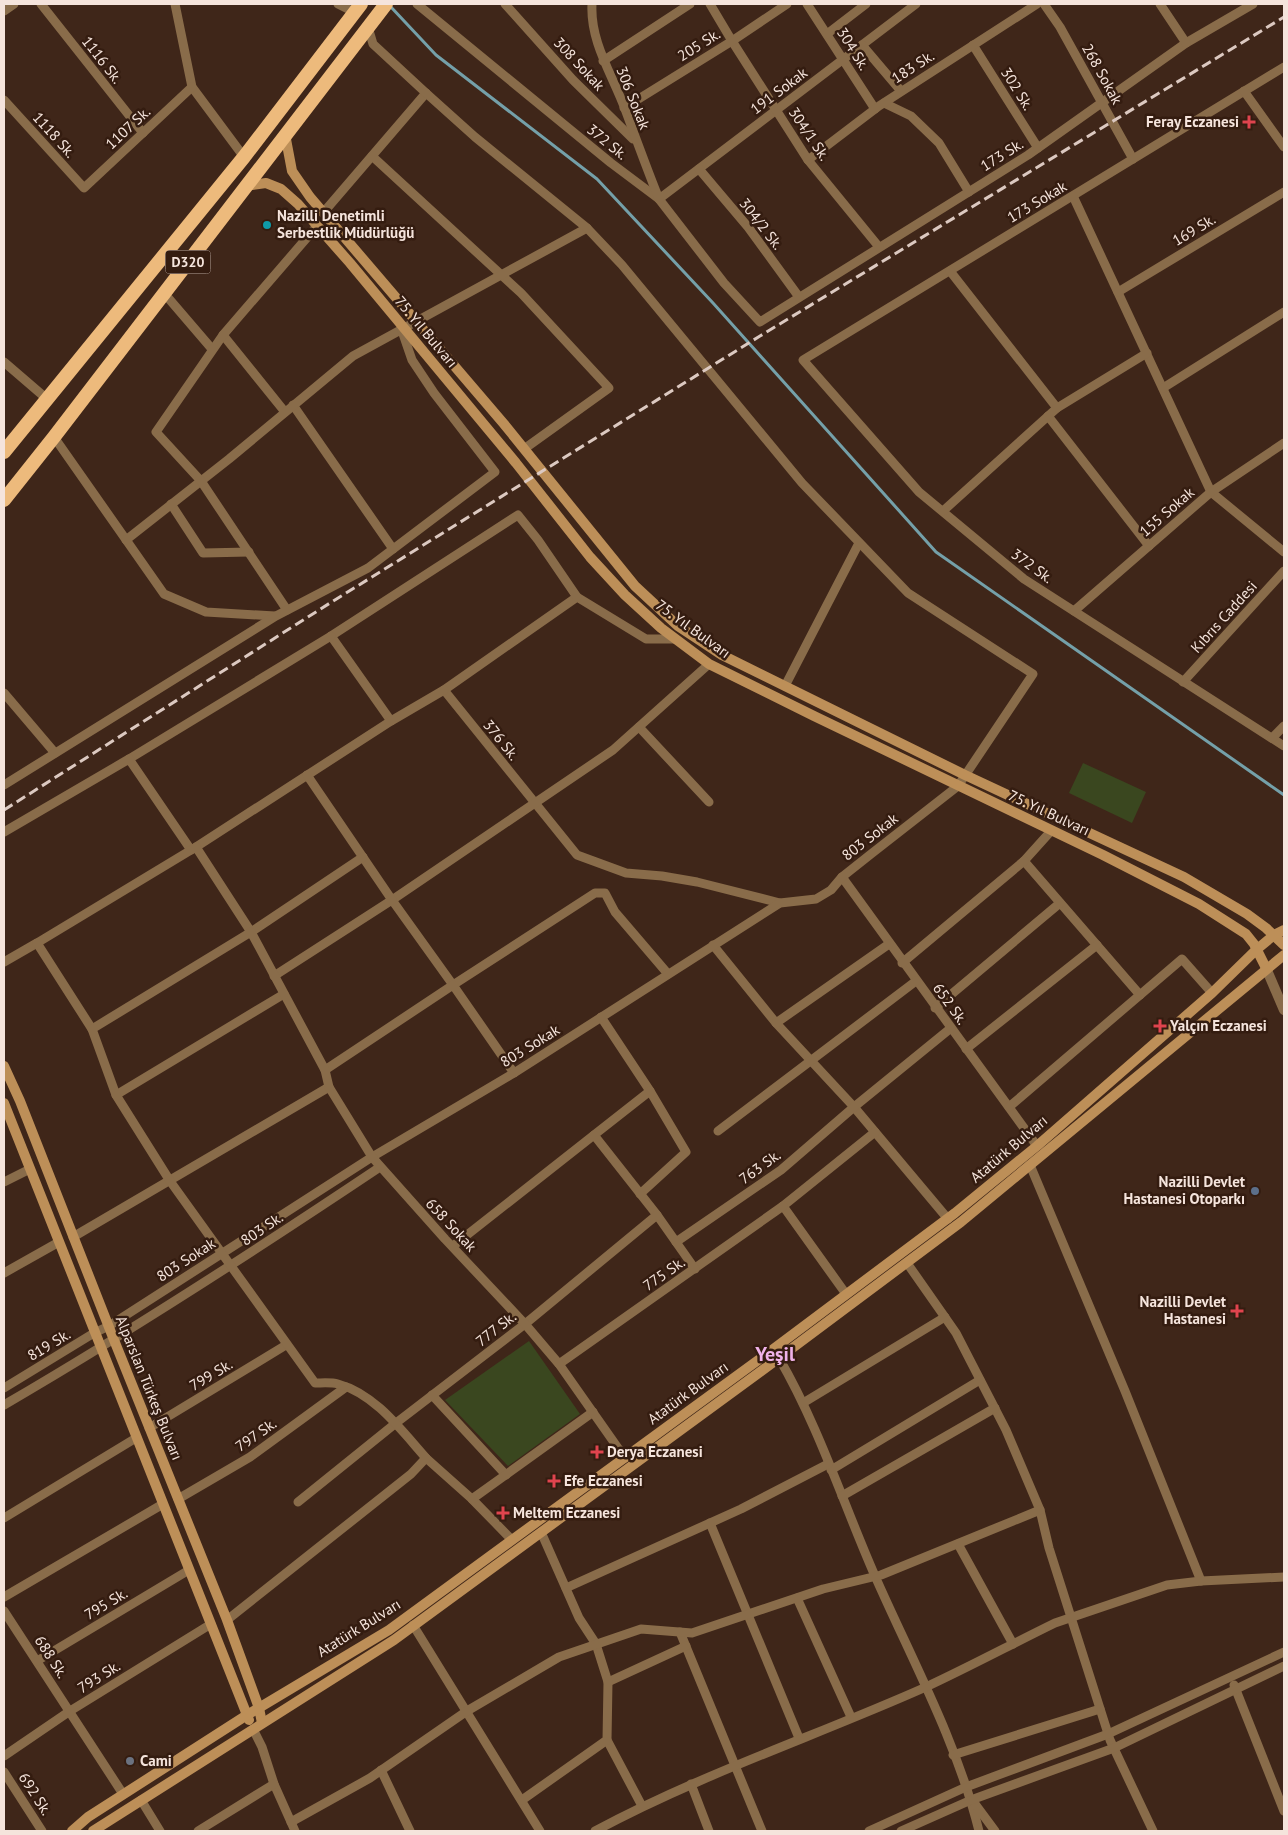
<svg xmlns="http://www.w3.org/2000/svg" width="1288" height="1835" viewBox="0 0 1288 1835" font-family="'PT Sans',sans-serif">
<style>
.green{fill:#3a471f}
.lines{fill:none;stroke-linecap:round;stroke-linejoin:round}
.stream{stroke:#74a0a9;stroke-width:3}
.minor{stroke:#896c4a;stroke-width:9}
.tertiary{stroke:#896c4a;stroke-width:10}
.secondary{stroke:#bd8f58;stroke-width:10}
.trunk{stroke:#edba7c;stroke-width:14}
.rail{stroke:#dcc9c1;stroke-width:3;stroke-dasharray:10 5;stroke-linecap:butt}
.health-dot{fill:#e0444e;stroke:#341c10;stroke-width:2}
.culture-dot{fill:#0f9aa8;stroke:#341c10;stroke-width:2}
.service-dot{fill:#5c6f8a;stroke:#341c10;stroke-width:2}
.worship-dot{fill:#6b7280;stroke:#341c10;stroke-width:2}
.labels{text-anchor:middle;stroke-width:5;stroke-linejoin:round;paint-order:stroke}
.shield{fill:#341c10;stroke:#bba89f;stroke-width:1}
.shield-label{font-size:14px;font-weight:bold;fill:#f5e4dc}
.street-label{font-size:15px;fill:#f5e4dc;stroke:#341c10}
.poi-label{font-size:15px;font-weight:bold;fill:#f5e4dc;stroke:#341c10;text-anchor:start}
.district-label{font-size:20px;font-weight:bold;fill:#efb2e9;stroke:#341c10}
</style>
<rect width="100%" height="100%" fill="#3f2619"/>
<g class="green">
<polygon points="1083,763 1146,792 1132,823 1069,793"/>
<polygon points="529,1341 580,1414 508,1466 445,1400"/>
</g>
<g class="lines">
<polyline class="stream" points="390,6 436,55 597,179 713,303 936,552 1284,795"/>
<g class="minor">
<polyline points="41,4 143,133"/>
<polyline points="175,4 192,87 244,157"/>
<polyline points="338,4 354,12"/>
<polyline points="417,4 611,163 659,199 724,283 760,322 1028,155 1186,43 1253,4"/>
<polyline points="505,4 573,80 633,139"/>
<path d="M 592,4 C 590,42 612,74 625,109 C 636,139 647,169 659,199 L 916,4"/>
<polyline points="710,4 732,41 808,160 879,247"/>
<polyline points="807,4 875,109"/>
<polyline points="1044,4 1060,27 1133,159"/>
<polyline points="1160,4 1186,43"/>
<polyline points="4,11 14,4"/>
<polyline points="827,34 866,4"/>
<polyline points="862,45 901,91"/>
<polyline points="973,45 1038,148"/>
<polyline points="603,61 690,4"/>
<polyline points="1284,67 803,360 919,492 1024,579 1284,746"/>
<polyline points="1244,91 1284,147"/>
<polyline points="4,100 84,188 192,87"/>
<polyline points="884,103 911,116 939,143 969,192"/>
<polyline points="624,108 732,41 787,4"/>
<polyline points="372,156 521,293 609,388 524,449"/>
<polyline points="808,160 879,106 1037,4"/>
<polyline points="699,169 748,227 799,297"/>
<polyline points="1073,196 1211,492 1284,552"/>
<polyline points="323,213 426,93"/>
<polyline points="950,271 1057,408"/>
<polyline points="1118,292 1284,192"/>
<polyline points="164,293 212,349"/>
<polyline points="223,335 285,412"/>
<polyline points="4,362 47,399"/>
<polyline points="1163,388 1284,312"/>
<polyline points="293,405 393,549"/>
<polyline points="1048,416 1149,546"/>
<polyline points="54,437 164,594 206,612 275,616"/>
<polyline points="171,504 203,553 249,552"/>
<polyline points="943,511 1057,408 1147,353"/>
<polyline points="126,540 229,459 353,356 587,228"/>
<polyline points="287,610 201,481 156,432 223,335 317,226"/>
<polyline points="1074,611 1211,492 1284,443"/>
<polyline points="675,639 646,639 577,597 444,690 577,855 626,873 662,876 697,882 780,903"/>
<polyline points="1183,682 1284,571"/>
<polyline points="785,686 859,543"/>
<polyline points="4,693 55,753"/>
<polyline points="391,721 331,636 518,515 538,540 577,597"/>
<polyline points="639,727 709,802"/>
<polyline points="1272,738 1284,726"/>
<polyline points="129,759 331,636"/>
<polyline points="4,785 276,616 368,568 495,472 434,393 412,360 401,328"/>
<polyline points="1051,831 1024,861 1140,995"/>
<polyline points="4,832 129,759 191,850"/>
<polyline points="196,847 391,721 444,690"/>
<polyline points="842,877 1037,1146"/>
<polyline points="713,945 776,1023 854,1107 948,1219"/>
<polyline points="4,962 37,943"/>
<polyline points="902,963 1024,861"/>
<polyline points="668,974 615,912 605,893 595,893 453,985 392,900 613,750 709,664"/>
<polyline points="274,976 392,900 307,775"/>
<polyline points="935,1008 1060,903"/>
<polyline points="601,1017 650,1091"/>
<polyline points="776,1023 889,944"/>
<polyline points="92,1029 37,943 196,847 251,932 363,857"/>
<polyline points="966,1049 1097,945"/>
<polyline points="325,1070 453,985 514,1073"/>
<polyline points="116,1095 284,994"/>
<polyline points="1009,1107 1182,959 1212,993"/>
<polyline points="718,1131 916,981"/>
<polyline points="594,1135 650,1091 686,1152 640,1194"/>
<polyline points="1030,1165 1125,1391 1201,1581"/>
<polyline points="4,1182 30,1169"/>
<polyline points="73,1237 329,1087"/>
<polyline points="676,1242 781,1170 854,1107 951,1028"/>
<polyline points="453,1246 594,1135 657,1215"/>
<polyline points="907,1263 956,1333 1006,1430 1040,1510 1049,1548 1110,1740 1153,1831"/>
<polyline points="4,1273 59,1242"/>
<polyline points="846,1294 783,1206 875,1132"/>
<path d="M 779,1358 C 819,1427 843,1503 875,1576 C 912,1660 957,1742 979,1831"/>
<polyline points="559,1364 783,1206"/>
<polyline points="4,1388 94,1333 109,1326 372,1157 514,1073 780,903 816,899 831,890 842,877 871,854 958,786 1033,674 908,593 802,483 622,265 587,228 475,137 426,93 373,44 368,27"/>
<polyline points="432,1395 506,1475"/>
<polyline points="803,1403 945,1317"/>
<path d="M 4,1405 C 133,1330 256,1250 380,1167"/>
<polyline points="149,1428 286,1345"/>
<polyline points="426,1458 472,1499 512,1540"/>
<polyline points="831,1470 980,1380"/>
<polyline points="842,1496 995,1408"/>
<polyline points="178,1499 250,1457 346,1387"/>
<polyline points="472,1499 593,1412"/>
<polyline points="298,1502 396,1423 525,1324 657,1215 695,1269"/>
<polyline points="4,1518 136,1438"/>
<polyline points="710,1523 799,1738"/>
<polyline points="958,1544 1013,1644"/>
<polyline points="566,1588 741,1509 828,1464"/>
<polyline points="4,1597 163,1504"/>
<polyline points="797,1598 851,1717"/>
<polyline points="4,1611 123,1794"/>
<path d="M 227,1620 L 411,1474 L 426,1458 C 401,1430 375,1394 338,1384 C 331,1382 322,1383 315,1383 L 170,1181 L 116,1095 L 92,1029 L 251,932 L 325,1070 L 329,1087 L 372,1157 L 445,1239 L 525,1324 L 559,1364 L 625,1458"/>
<polyline points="413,1625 540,1831"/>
<polyline points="680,1632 762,1831"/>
<polyline points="37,1661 189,1570"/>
<polyline points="608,1682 686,1646"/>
<polyline points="1234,1685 1284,1811"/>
<polyline points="253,1729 262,1747 274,1784 295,1831"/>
<polyline points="607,1740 642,1806"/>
<polyline points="953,1755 1100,1709"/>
<polyline points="4,1756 70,1711 211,1624"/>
<polyline points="381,1770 410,1831"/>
<polyline points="4,1772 42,1831"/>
<polyline points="691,1784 709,1831"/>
<polyline points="141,1800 160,1831"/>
<polyline points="522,1800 607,1740 608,1682 596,1644 579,1618 541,1532"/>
<polyline points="975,1804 995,1831"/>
<polyline points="291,1822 370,1778 467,1711 559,1657 641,1629 692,1633 823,1589 881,1575 1040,1510"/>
<polyline points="198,1831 274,1784"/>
<path d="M 595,1831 C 701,1774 816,1736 926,1687 C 969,1667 1012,1644 1055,1623 L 1167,1585 L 1201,1581 L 1284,1577"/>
<polyline points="869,1831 966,1787 1108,1734 1284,1652"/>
<polyline points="901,1831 971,1800 1114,1748 1284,1666"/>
</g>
<polyline class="tertiary" points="1266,968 1284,1010"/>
<g class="secondary">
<polyline points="285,134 292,171 310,197 504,424 635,586 678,626 722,655 965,775 1184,877 1247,914 1266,928 1284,945"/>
<polyline points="245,186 266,183 281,189 298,204 350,263 516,463 590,557 625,595 661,628 709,664 814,716 1103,855 1199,904 1246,934 1254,944 1266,968"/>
<polyline points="4,1066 20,1101 114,1340 227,1620 259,1708 262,1723"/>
<polyline points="4,1103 249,1720"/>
<polyline points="72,1831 88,1817 247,1715 389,1630 772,1350 955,1213 1037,1146 1212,993 1256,950 1274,935 1284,930"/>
<polyline points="93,1831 394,1640 779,1358 961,1222 1284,955"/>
</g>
<g class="trunk">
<polyline points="4,452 244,157 361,4"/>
<polyline points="4,500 54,437 386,4"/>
</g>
<polyline class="rail" points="4,810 330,603 760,336 1284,17"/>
</g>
<g class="health-dot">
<path d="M1246.5 114.5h5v5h5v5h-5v5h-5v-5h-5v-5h5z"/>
<path d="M1157.5 1018.5h5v5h5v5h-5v5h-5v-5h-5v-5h5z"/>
<path d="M1234.5 1303.5h5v5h5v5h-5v5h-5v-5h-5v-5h5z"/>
<path d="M594.5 1444.5h5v5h5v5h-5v5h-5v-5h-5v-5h5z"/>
<path d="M551.5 1473.5h5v5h5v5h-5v5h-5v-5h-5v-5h5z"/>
<path d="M500.5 1505.5h5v5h5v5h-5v5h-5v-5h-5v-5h5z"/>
</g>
<circle class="culture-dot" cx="267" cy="225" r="5"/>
<circle class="service-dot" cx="1255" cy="1191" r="5"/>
<circle class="worship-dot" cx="130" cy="1761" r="5"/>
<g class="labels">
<rect class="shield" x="165.5" y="250.5" width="45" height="23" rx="4"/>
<g class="shield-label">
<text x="188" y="267">D320</text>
</g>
<g class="street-label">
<text transform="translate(699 45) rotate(-32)" y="5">205 Sk.</text>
<text transform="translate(853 49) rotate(58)" y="5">304 Sk.</text>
<text transform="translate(102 60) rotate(52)" y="5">1116 Sk.</text>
<text transform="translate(579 64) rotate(47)" y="5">308 Sokak</text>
<text transform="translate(913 67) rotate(-33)" y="5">183 Sk.</text>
<text transform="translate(1102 74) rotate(61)" y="5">268 Sokak</text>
<text transform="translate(1017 89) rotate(58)" y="5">302 Sk.</text>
<text transform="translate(779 91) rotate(-37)" y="5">191 Sokak</text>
<text transform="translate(633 98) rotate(68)" y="5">306 Sokak</text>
<text transform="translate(128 128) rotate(-43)" y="5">1107 Sk.</text>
<text transform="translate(809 134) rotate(56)" y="5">304/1 Sk.</text>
<text transform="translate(54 135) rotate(48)" y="5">1118 Sk.</text>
<text transform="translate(607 142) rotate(39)" y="5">372 Sk.</text>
<text transform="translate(1002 155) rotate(-32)" y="5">173 Sk.</text>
<text transform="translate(1037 202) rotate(-31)" y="5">173 Sokak</text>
<text transform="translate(761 224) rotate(52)" y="5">304/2 Sk.</text>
<text transform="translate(1194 230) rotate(-31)" y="5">169 Sk.</text>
<text transform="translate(426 332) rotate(50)" y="5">75. Yıl Bulvarı</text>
<text transform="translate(1167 512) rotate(-41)" y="5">155 Sokak</text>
<text transform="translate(1032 566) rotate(36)" y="5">372 Sk.</text>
<text transform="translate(1224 617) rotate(-48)" y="5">Kıbrıs Caddesi</text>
<text transform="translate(693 629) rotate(36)" y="5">75. Yıl Bulvarı</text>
<text transform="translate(501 740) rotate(51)" y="5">376 Sk.</text>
<text transform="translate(1049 813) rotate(25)" y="5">75. Yıl Bulvarı</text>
<text transform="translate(870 837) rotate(-38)" y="5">803 Sokak</text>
<text transform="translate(950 1004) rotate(54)" y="5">652 Sk.</text>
<text transform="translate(530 1046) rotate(-32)" y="5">803 Sokak</text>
<text transform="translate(1009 1149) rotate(-40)" y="5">Atatürk Bulvarı</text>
<text transform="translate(760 1167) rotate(-36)" y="5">763 Sk.</text>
<text transform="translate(451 1225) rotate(47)" y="5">658 Sokak</text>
<text transform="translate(262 1229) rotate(-34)" y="5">803 Sk.</text>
<text transform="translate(186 1260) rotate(-33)" y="5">803 Sokak</text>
<text transform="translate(664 1274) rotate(-35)" y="5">775 Sk.</text>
<text transform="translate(496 1329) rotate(-38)" y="5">777 Sk.</text>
<text transform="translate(49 1345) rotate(-31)" y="5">819 Sk.</text>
<text transform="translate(211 1375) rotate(-31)" y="5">799 Sk.</text>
<text transform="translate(149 1388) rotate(68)" y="5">Alparslan Türkeş Bulvarı</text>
<text transform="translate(688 1393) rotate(-36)" y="5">Atatürk Bulvarı</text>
<text transform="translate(256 1435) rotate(-35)" y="5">797 Sk.</text>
<text transform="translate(106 1604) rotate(-31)" y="5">795 Sk.</text>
<text transform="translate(359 1628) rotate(-32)" y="5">Atatürk Bulvarı</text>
<text transform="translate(51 1657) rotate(57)" y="5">688 Sk.</text>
<text transform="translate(99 1677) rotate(-32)" y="5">793 Sk.</text>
<text transform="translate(35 1794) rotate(57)" y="5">692 Sk.</text>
</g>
<g class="poi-label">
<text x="1239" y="127" text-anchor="end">Feray Eczanesi</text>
<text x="277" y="221">Nazilli Denetimli<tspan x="277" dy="17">Serbestlik Müdürlüğü</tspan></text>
<text x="1170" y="1031">Yalçın Eczanesi</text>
<text x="1245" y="1187" text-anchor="end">Nazilli Devlet<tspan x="1245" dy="17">Hastanesi Otoparkı</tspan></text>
<text x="1226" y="1307" text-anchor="end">Nazilli Devlet<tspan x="1226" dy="17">Hastanesi</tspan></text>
<text x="607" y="1457">Derya Eczanesi</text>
<text x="564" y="1486">Efe Eczanesi</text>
<text x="513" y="1518">Meltem Eczanesi</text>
<text x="140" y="1766">Cami</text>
</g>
<g class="district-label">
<text x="775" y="1361">Yeşil</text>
</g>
</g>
<rect width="1288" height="1835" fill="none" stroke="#f5e4dc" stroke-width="10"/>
</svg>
